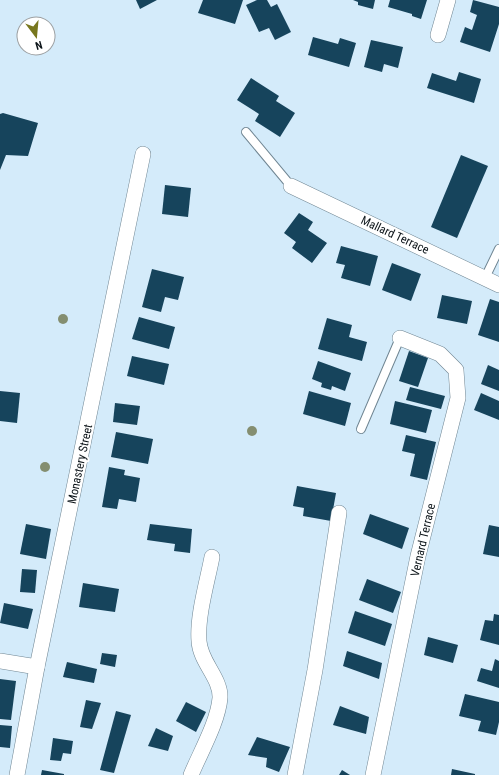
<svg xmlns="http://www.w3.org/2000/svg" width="499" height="775" viewBox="0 0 499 775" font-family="'Roboto Condensed',sans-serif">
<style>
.building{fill:#16445c}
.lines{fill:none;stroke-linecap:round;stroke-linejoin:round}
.service-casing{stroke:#708693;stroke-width:10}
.minor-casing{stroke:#708693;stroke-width:16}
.service{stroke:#fff;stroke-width:8}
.minor{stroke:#fff;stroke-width:15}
.tree{fill:#848e70}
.labels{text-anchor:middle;stroke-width:4;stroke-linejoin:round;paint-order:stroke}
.street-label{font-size:12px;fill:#0a1217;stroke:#fff}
</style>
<rect width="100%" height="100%" fill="#d4ebfa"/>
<g class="building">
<polygon points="136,0 157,0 140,9"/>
<polygon points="203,0 243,0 235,24 198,13"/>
<polygon points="257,0 267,0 271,7 277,4 291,32 275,40 269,28 259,32 246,5"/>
<polygon points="353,0 375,0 373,9 358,5 358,2"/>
<polygon points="390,0 427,0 421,19 412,16 412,14 388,7"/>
<polygon points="473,0 499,7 499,24 490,52 460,42 465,27 472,30 477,15 470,12"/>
<polygon points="313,37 338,44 340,38 356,43 349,67 308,55"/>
<polygon points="371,40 403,47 398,68 384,64 382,72 364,67"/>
<polygon points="459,72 481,79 474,103 427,88 432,73 456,81"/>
<polygon points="251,78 279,96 276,101 295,113 280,137 255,121 259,114 237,100"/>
<polygon points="3,113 38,123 28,156 6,155 0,170 0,114"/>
<polygon points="461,155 488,166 457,238 431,227"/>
<polygon points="165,185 191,188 188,217 162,214"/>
<polygon points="299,213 313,222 308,230 327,243 312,263 292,248 296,242 284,233"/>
<polygon points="341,246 378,256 370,286 341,278 345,265 336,263"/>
<polygon points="392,263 421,274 411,301 382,290"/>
<polygon points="152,269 184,277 178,300 165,297 161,312 142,307"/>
<polygon points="442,295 472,301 467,324 437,318"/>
<polygon points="490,299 499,302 499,342 478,335"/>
<polygon points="139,317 175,327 169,349 132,339"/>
<polygon points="327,318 352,325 349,337 367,342 362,361 318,349"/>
<polygon points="409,351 428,358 418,387 399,381"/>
<polygon points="132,356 169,364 164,385 127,376"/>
<polygon points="318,361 351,373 345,391 332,386 331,390 321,387 322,383 312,379"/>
<polygon points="488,365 499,370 499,391 481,384"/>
<polygon points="410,387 445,396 441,409 406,400"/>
<polygon points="0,391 20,393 17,423 0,421"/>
<polygon points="309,391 351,403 345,426 303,414"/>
<polygon points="481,393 499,401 499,420 474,410"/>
<polygon points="395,401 432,410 426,433 390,424"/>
<polygon points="115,403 140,406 137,425 113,422"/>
<polygon points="116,432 153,439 148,464 111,457"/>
<polygon points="406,435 436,442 427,480 410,476 415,454 402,451"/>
<polygon points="109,467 125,470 124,475 140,478 136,502 119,499 117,509 102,507"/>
<polygon points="297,486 336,493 331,521 303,516 304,508 293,506"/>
<polygon points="370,514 409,528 402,549 363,534"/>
<polygon points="26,524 51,529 46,559 20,554"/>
<polygon points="150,524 192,529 190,553 174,551 175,544 147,540"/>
<polygon points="489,525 499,527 499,557 483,554"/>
<polygon points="22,569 37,570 35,593 20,592"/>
<polygon points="367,579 401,592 393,613 359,600"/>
<polygon points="83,583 119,589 115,612 79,607"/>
<polygon points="4,603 33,609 28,629 0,623"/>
<polygon points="355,611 392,624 385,646 348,633"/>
<polygon points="494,614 499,615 499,645 480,640 485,620 493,621"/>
<polygon points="428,637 458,645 453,663 424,655"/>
<polygon points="347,651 382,663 379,679 343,666"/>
<polygon points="102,653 117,655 115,667 100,664"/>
<polygon points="495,659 499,661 499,688 477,681 481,668 492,671"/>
<polygon points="67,662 97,669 94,683 63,677"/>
<polygon points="0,679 16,681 11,720 0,719"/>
<polygon points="465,694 499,702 499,722 496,735 478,731 481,721 459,716"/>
<polygon points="86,700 101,703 92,729 80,727"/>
<polygon points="186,702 206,712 196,732 176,721"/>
<polygon points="340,706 369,717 366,734 333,725"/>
<polygon points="116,711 131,715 114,773 100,770"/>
<polygon points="0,725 12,726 10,748 0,747"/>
<polygon points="156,728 173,736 168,751 148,746"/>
<polygon points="257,737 290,747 279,772 266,767 267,758 248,755"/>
<polygon points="53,738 73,741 71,754 63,753 61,761 50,760"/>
<polygon points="452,769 475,774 475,775 451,775"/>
<polygon points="42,770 64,774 64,775 41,775"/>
<polygon points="342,770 350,775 339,775"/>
</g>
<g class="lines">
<defs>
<g id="service">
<polyline points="246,132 291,186"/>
<polyline points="485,278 499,249"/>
<polyline points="361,429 400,338"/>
</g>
<g id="minor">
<polyline points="438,35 448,0"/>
<polyline points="291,186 499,285"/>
<polyline points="0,661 37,667"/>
<polyline points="17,775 37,667 143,154"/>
<path d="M 191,775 C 200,753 218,722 220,698 C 221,678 200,662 199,641 C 197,616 207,583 212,557"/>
<polyline points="295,775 315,670 339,513"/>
<polyline points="373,775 418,556 458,398 456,370 440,354 400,338"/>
</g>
</defs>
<use href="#service" class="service-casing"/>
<use href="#minor" class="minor-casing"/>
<use href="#service" class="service"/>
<use href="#minor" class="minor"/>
</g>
<g class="tree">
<circle cx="63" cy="319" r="5"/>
<circle cx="252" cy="431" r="5"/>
<circle cx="45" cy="467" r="5"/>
</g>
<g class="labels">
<g class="street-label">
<text transform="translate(395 235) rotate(25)" y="4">Mallard Terrace</text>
<text transform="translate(80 464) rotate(-78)" y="4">Monastery Street</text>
<text transform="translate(423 540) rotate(-77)" y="4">Vernard Terrace</text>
</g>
</g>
<g transform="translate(36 36) rotate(164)"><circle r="19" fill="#ffffff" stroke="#9da0a2"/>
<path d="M0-3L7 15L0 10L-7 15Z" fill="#78771e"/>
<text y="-6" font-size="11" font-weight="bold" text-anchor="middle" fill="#0a1217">N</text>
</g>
</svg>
